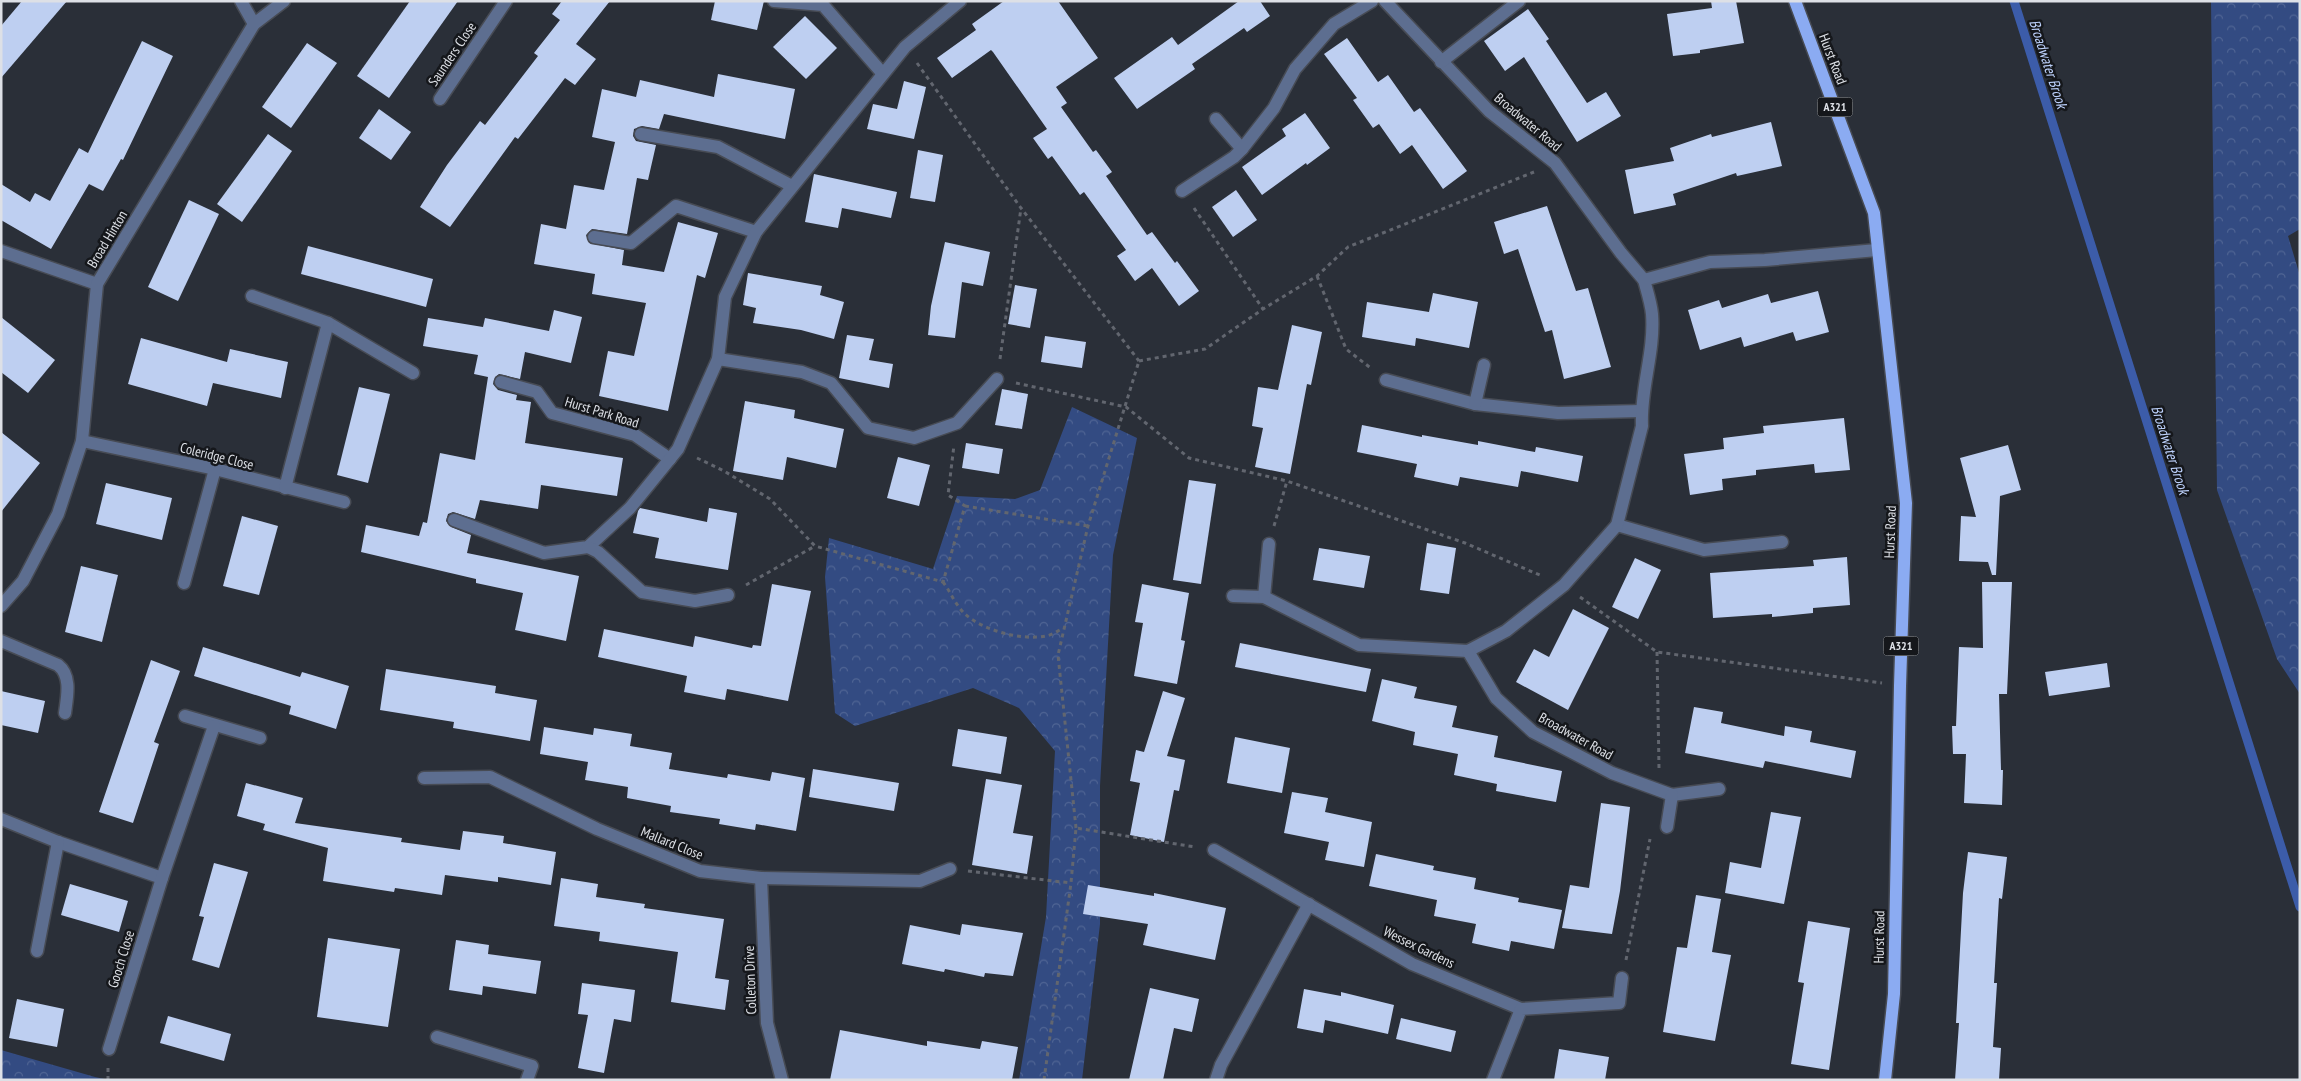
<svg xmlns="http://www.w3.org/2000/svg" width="2301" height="1081" viewBox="0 0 2301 1081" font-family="'PT Sans Narrow',sans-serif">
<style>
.forest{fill:url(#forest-crowns)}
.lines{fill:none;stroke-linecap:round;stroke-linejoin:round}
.stream{stroke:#3c5ca9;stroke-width:9}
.building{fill:#becff1}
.minor-casing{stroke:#474b54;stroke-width:15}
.major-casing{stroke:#474b54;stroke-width:15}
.path{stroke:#62666f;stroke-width:3;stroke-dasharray:4 4;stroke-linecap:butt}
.minor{stroke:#5d6e90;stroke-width:12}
.major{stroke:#8babf2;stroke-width:12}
.labels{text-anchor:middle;stroke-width:5;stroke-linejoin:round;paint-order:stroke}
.shield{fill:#15171b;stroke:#a1a4a9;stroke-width:1}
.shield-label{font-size:12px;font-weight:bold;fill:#dde0e6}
.street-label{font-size:14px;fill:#dde0e6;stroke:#15171b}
.water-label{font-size:15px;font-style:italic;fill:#bdd1fc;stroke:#15171b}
</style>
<defs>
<pattern id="forest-crowns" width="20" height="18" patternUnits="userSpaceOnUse" patternTransform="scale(1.25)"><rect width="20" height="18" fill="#334b82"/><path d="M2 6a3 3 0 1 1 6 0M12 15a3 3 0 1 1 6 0" fill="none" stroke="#506594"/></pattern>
</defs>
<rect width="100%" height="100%" fill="#2a2f38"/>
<g class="forest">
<polygon points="2211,1 2300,1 2300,229 2288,236 2300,276 2300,694 2277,659 2217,490"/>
<polygon points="1072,407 1137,438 1113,555 1100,786 1100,924 1082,1080 1019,1080 1046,917 1055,751 1019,708 973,688 855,726 835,713 825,577 829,538 933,569 957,496 1015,499 1040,490"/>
<polygon points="1,1050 95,1077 109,1080 1,1080"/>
</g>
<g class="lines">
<polyline class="stream" points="2014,1 2300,907"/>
</g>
<g class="building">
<polygon points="22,1 67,1 1,78 1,26"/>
<polygon points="410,1 458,1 389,98 357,76"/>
<polygon points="562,1 610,1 576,44 596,59 575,85 565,78 518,139 515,137 450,227 420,207 447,165 480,121 485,125 538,56 534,53 560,20 552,14"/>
<polygon points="715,1 764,1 757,30 711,20"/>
<polygon points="1004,1 1058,1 1098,58 1056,87 1067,103 1061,107 1093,152 1096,150 1112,172 1106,176 1147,235 1152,232 1175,263 1177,261 1199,291 1179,306 1152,268 1135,281 1117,256 1126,250 1084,192 1080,195 1052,156 1048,159 1033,138 1047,129 993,52 991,50 952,78 937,58 976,30 972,24"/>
<polygon points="1239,1 1260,1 1270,16 1247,32 1244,28 1192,64 1195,69 1137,109 1114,78 1172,37 1178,45"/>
<polygon points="1711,1 1736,1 1744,43 1700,50 1700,53 1673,56 1667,14 1712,8"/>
<polygon points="1528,9 1549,39 1546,41 1587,103 1606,92 1621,116 1577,142 1524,57 1505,71 1484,41"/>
<polygon points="805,16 837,48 806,79 773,47"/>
<polygon points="1347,38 1378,82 1388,75 1414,112 1420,108 1467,171 1443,189 1412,145 1400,154 1379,124 1373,128 1353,100 1357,98 1324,54"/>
<polygon points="142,41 173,56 123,160 121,159 103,191 89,184 51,249 1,220 1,184 30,202 35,193 50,201 79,148 88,153"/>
<polygon points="307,43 337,63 291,128 262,107"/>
<polygon points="718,74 795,89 785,139 664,114 659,129 642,126 634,129 633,136 636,141 656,145 648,180 637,178 627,234 592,229 586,235 589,243 624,250 622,265 664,272 678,222 718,233 705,278 697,275 668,411 599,396 608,351 634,356 646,303 592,294 595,274 534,264 541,224 566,229 574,185 604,190 615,142 592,137 602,89 636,97 640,80 714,97"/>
<polygon points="904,81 926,87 914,139 867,129 873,104 897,109"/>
<polygon points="379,109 411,132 391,160 359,138"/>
<polygon points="1305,113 1330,148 1307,165 1306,163 1262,195 1242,167 1286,136 1282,129"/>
<polygon points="1771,122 1782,166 1737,176 1736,173 1673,194 1676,205 1634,214 1625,170 1674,161 1670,148 1711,134 1712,137"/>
<polygon points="268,134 292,151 242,222 217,204"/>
<polygon points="918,150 943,155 935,202 910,198"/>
<polygon points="814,174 897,192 891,218 842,208 838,228 805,222"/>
<polygon points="1236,190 1257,220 1233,237 1212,207"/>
<polygon points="189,200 219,214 178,301 148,287"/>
<polygon points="1547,206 1576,291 1588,288 1611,367 1564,379 1552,330 1545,332 1518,249 1504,254 1494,222"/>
<polygon points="945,242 990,252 983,286 962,282 955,338 928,335 931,306"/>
<polygon points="308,246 433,279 426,307 301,274"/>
<polygon points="748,273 822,286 820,295 844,302 834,339 801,330 753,323 756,308 743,305"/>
<polygon points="1015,285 1037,289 1030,328 1008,324"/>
<polygon points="1818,291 1829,332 1796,341 1793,332 1744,347 1741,337 1700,350 1688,310 1719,300 1722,308 1768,294 1771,303"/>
<polygon points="1433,293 1478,302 1469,348 1416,338 1415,346 1362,337 1367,302 1429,312"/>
<polygon points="554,310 582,317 571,363 525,352 520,379 499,374 495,377 493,384 498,390 517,395 516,400 531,402 525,443 623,458 617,496 541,485 538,509 480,500 475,519 453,512 448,514 446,521 451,527 471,535 467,553 579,576 566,641 515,630 523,593 476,583 476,579 361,552 366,525 419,536 423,522 427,523 440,453 475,460 488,377 474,374 478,355 423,346 428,318 483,327 485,318 549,331"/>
<polygon points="1,317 55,360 28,393 1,372"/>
<polygon points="1292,325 1322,332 1311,385 1307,384 1290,474 1255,467 1263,428 1252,426 1258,387 1278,390"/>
<polygon points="847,335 874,339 869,360 893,364 889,388 839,378"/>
<polygon points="1045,336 1086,342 1082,368 1041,362"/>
<polygon points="141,338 227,362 230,349 288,362 281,398 213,383 207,406 128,384"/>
<polygon points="359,387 390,394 368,483 337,475"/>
<polygon points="1002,389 1028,394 1022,429 995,425"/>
<polygon points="745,401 795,410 794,418 844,429 836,468 787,457 783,480 733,471"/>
<polygon points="1844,418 1850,470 1815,473 1814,464 1756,470 1756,475 1722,479 1723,490 1690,495 1684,454 1724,449 1723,438 1764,433 1763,426"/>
<polygon points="1362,425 1422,437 1422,435 1478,445 1478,441 1535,452 1536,447 1583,456 1578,482 1521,471 1518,487 1460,477 1458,486 1414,477 1417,464 1357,452"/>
<polygon points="1,432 40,463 1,512"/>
<polygon points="966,443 1003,449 999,474 962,468"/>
<polygon points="2008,445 2021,490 2000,496 1996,575 1992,575 1988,562 1959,561 1961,516 1976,517 1960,458"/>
<polygon points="898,457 930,465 919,506 887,498"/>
<polygon points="1189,480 1216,484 1201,584 1173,580"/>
<polygon points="106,483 172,498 162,540 96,524"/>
<polygon points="640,508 707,522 709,508 737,513 728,570 655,558 659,538 633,533 638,511"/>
<polygon points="242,516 278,526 259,595 223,586"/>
<polygon points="1427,543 1456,548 1449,594 1420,590"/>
<polygon points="1319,548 1370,556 1364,588 1313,580"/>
<polygon points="1847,557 1850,605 1813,608 1813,613 1772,617 1772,614 1713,618 1710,573 1814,566 1813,560"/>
<polygon points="1635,558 1661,570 1638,619 1612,607"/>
<polygon points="81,566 118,575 102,642 65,632"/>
<polygon points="1982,582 2012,582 2007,694 1999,694 2001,770 2003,770 2002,805 1964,803 1966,754 1953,754 1952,726 1956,726 1959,647 1983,648"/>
<polygon points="772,584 811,591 788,701 727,689 725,700 684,692 687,676 598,657 604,629 693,647 695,636 752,648 753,645 761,646"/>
<polygon points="1142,584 1189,593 1181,640 1185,641 1177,684 1134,676 1143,623 1135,622"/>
<polygon points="1573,609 1609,628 1568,710 1516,682 1534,649 1549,657"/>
<polygon points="1240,643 1371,669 1366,692 1235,667"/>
<polygon points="203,647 300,677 302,672 349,686 336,729 289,714 291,706 194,676"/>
<polygon points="151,660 180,671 154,742 159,744 133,823 99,812"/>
<polygon points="2107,663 2110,687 2049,696 2045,672"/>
<polygon points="386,669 496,686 495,693 537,700 530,741 453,728 454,722 380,710"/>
<polygon points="1382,679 1417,687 1414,698 1457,706 1452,727 1498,736 1494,757 1562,771 1556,802 1496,791 1497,784 1454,775 1458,754 1413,745 1415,732 1372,721"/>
<polygon points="1,691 45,701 38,733 1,725"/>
<polygon points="1163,691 1185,698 1167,756 1185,760 1179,791 1174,790 1164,842 1130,835 1140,783 1130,781 1136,750 1144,752"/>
<polygon points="1694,707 1723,712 1721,723 1784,736 1785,726 1812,731 1810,742 1856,751 1851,778 1765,761 1763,768 1685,753"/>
<polygon points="544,727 593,735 594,728 632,734 630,746 672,753 669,769 727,778 728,774 770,781 772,772 805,778 796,831 756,824 755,830 719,824 720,819 670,812 671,806 627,798 628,787 585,780 588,762 540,754"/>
<polygon points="958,729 1007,737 1001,774 952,766"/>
<polygon points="1235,737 1290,748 1282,793 1227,783"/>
<polygon points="813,769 899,783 894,811 809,797"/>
<polygon points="986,779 1022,785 1013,833 1033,836 1027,874 972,865"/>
<polygon points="246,783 303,798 295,823 402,838 401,842 460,850 463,831 504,836 503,843 556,852 551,885 498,877 498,882 445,875 442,895 395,888 394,892 323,881 328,848 263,830 265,824 237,816"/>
<polygon points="1292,792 1328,798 1325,812 1372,822 1364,867 1325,860 1329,842 1284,833"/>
<polygon points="1601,803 1630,807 1620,891 1612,934 1562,928 1570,885 1589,888"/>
<polygon points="1771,812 1801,817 1784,904 1725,893 1730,862 1761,868"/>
<polygon points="1968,852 2007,857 2002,899 1999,898 1994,983 1997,983 1993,1047 2001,1048 1999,1080 1955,1080 1959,1023 1956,1023 1963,893"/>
<polygon points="1376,854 1434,866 1433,870 1476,878 1474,889 1519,898 1518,902 1562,910 1554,949 1511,941 1509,951 1472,943 1476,924 1434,916 1437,900 1369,886"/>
<polygon points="214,863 248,872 219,968 192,960 204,917 199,916"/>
<polygon points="561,878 598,884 596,897 645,904 644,908 724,919 715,978 729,980 725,1010 671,1002 678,952 599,941 600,932 554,926"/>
<polygon points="70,884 128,901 119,932 61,915"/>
<polygon points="1088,885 1154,896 1154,893 1226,908 1215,960 1143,945 1148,924 1083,914"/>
<polygon points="1696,895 1721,899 1712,952 1731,955 1715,1041 1663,1032 1677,947 1687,948"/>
<polygon points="1808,921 1850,928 1829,1070 1791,1064 1804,983 1798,982"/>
<polygon points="962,924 1023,933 1013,976 985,973 984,977 945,969 944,972 902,964 910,925 960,935"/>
<polygon points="328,938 400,949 388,1027 317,1017"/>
<polygon points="456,940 489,945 488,954 541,961 536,994 483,986 482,995 449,990"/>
<polygon points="582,983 635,990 631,1022 614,1019 604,1073 578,1068 588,1015 578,1014"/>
<polygon points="1150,988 1199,999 1192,1032 1174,1028 1163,1080 1129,1080"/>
<polygon points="1304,989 1341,996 1341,992 1394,1005 1388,1034 1325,1020 1323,1033 1297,1028"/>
<polygon points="17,999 64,1009 57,1047 9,1038"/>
<polygon points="168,1016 231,1034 224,1061 160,1043"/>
<polygon points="1401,1018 1456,1031 1451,1052 1396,1039"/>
<polygon points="840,1030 927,1046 927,1041 980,1049 982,1041 1018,1047 1012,1080 830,1080"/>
<polygon points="1559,1049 1609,1057 1605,1080 1554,1080"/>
</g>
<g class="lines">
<defs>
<g id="minor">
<polyline points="241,1 254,24"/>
<polyline points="774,1 823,5 883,74"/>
<polyline points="1385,1 1489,111 1555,163 1621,253 1644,280"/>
<polyline points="1441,62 1519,1"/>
<polyline points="440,99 506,1"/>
<polyline points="1216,119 1242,149"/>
<polyline points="641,134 718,147 792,186"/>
<polyline points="1182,191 1234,157 1242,149 1274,108 1295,69 1334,24 1372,1"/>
<polyline points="594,237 631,243 676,206 756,232"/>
<polyline points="1,251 97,284"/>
<polyline points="252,296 328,323 413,373"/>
<polyline points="718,359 802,372 831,383 868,428 914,438 957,423 997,379"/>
<polyline points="1386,380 1475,404 1558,413 1641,411"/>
<polyline points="501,382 537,392 552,413 635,435 670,459"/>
<polyline points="1475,404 1484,365"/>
<polyline points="82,441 215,469 344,502"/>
<polyline points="285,488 328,323"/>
<polyline points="454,520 544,553 588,547 630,508 678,449 718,359 725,297 756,232 905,47 960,1"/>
<polyline points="1617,525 1704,550 1782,542"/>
<polyline points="588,547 598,552 642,592 695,601 728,595"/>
<polyline points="184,583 215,469"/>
<path d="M 1233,596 L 1264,597 L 1359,645 L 1468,651 L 1506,631 L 1564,585 L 1617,525 L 1642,426 C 1640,389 1655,352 1652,314 C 1651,303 1647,291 1644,280 L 1710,262 L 1765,260 L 1877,250"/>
<polyline points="1264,597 1269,544"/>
<polyline points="1,606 23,581 58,514 82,441 97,284 254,24 284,1"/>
<path d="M 1,641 L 58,665 C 72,676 67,697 65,713"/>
<polyline points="1468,651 1496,698 1533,732 1612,773 1672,795 1719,789"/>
<polyline points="185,716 260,738"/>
<polyline points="424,778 490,777 597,829 700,871 761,878 920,881 950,869"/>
<polyline points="1,819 58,842 162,878"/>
<polyline points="1667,827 1672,795"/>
<polyline points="1214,850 1412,964 1521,1009"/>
<polyline points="761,878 767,1023 782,1080"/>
<polyline points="37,951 58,842"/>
<polyline points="437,1037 532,1066 527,1080"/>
<polyline points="109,1049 162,878 214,726"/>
<polyline points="1216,1080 1221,1065 1309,904"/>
<polyline points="1493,1080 1521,1009 1619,1003 1622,978"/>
</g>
<polyline id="major" points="1795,1 1874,213 1906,503 1900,686 1894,994 1885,1080"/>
</defs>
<use href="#minor" class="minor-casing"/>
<use href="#major" class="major-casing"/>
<g class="path">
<polyline points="917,63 1021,208 1139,361"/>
<polyline points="1194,208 1263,309"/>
<polyline points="1317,276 1346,349 1372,369"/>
<polyline points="1000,359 1021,208"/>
<polyline points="1139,361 1205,349 1263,309 1317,276 1348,247 1534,172"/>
<polyline points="1016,383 1126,407 1189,458 1287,481 1465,543 1542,576"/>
<polyline points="697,458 724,471 770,499 815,546 943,582 965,506 948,495 954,445"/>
<polyline points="965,506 1088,526"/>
<polyline points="1274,526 1287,481"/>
<path d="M 943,582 C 950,591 956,606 965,614 C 982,630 1022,641 1046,636 C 1052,635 1058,631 1063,628"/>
<polyline points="746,585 815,546"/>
<polyline points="1580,597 1657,652 1882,683"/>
<polyline points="1657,652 1659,768"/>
<polyline points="1076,828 1058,655 1088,526 1139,361"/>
<polyline points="968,871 1071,883"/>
<polyline points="1626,960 1650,839"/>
<polyline points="108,1080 108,1068"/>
<polyline points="1044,1080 1071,883 1076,828 1195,847"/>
</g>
<use href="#minor" class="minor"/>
<use href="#major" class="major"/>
</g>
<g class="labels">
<g class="shield">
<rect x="1817.5" y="97.5" width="35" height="19" rx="4"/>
<rect x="1883.5" y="636.5" width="35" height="19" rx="4"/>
</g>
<g class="shield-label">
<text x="1835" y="111">A321</text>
<text x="1901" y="650">A321</text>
</g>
<g class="street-label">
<text transform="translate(452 54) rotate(-56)" y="5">Saunders Close</text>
<text transform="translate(1833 59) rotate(69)" y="5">Hurst Road</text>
<text transform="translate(1528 122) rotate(40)" y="5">Broadwater Road</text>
<text transform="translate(107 239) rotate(-59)" y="5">Broad Hinton</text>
<text transform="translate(602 412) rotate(17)" y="5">Hurst Park Road</text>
<text transform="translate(217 456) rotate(14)" y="5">Coleridge Close</text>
<text transform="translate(1890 532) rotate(-88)" y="5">Hurst Road</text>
<text transform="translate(1576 736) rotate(29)" y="5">Broadwater Road</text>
<text transform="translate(672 843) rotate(22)" y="5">Mallard Close</text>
<text transform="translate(1879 937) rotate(-89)" y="5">Hurst Road</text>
<text transform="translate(1419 947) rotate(26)" y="5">Wessex Gardens</text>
<text transform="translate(121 959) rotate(-73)" y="5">Gooch Close</text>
<text transform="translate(750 980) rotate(-92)" y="5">Colleton Drive</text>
</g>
<g class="water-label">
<text transform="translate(2048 64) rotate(72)" y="5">Broadwater Brook</text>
<text transform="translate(2170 450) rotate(72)" y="5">Broadwater Brook</text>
</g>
</g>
<rect width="2301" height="1081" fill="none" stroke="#dde0e6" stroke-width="5"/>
</svg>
